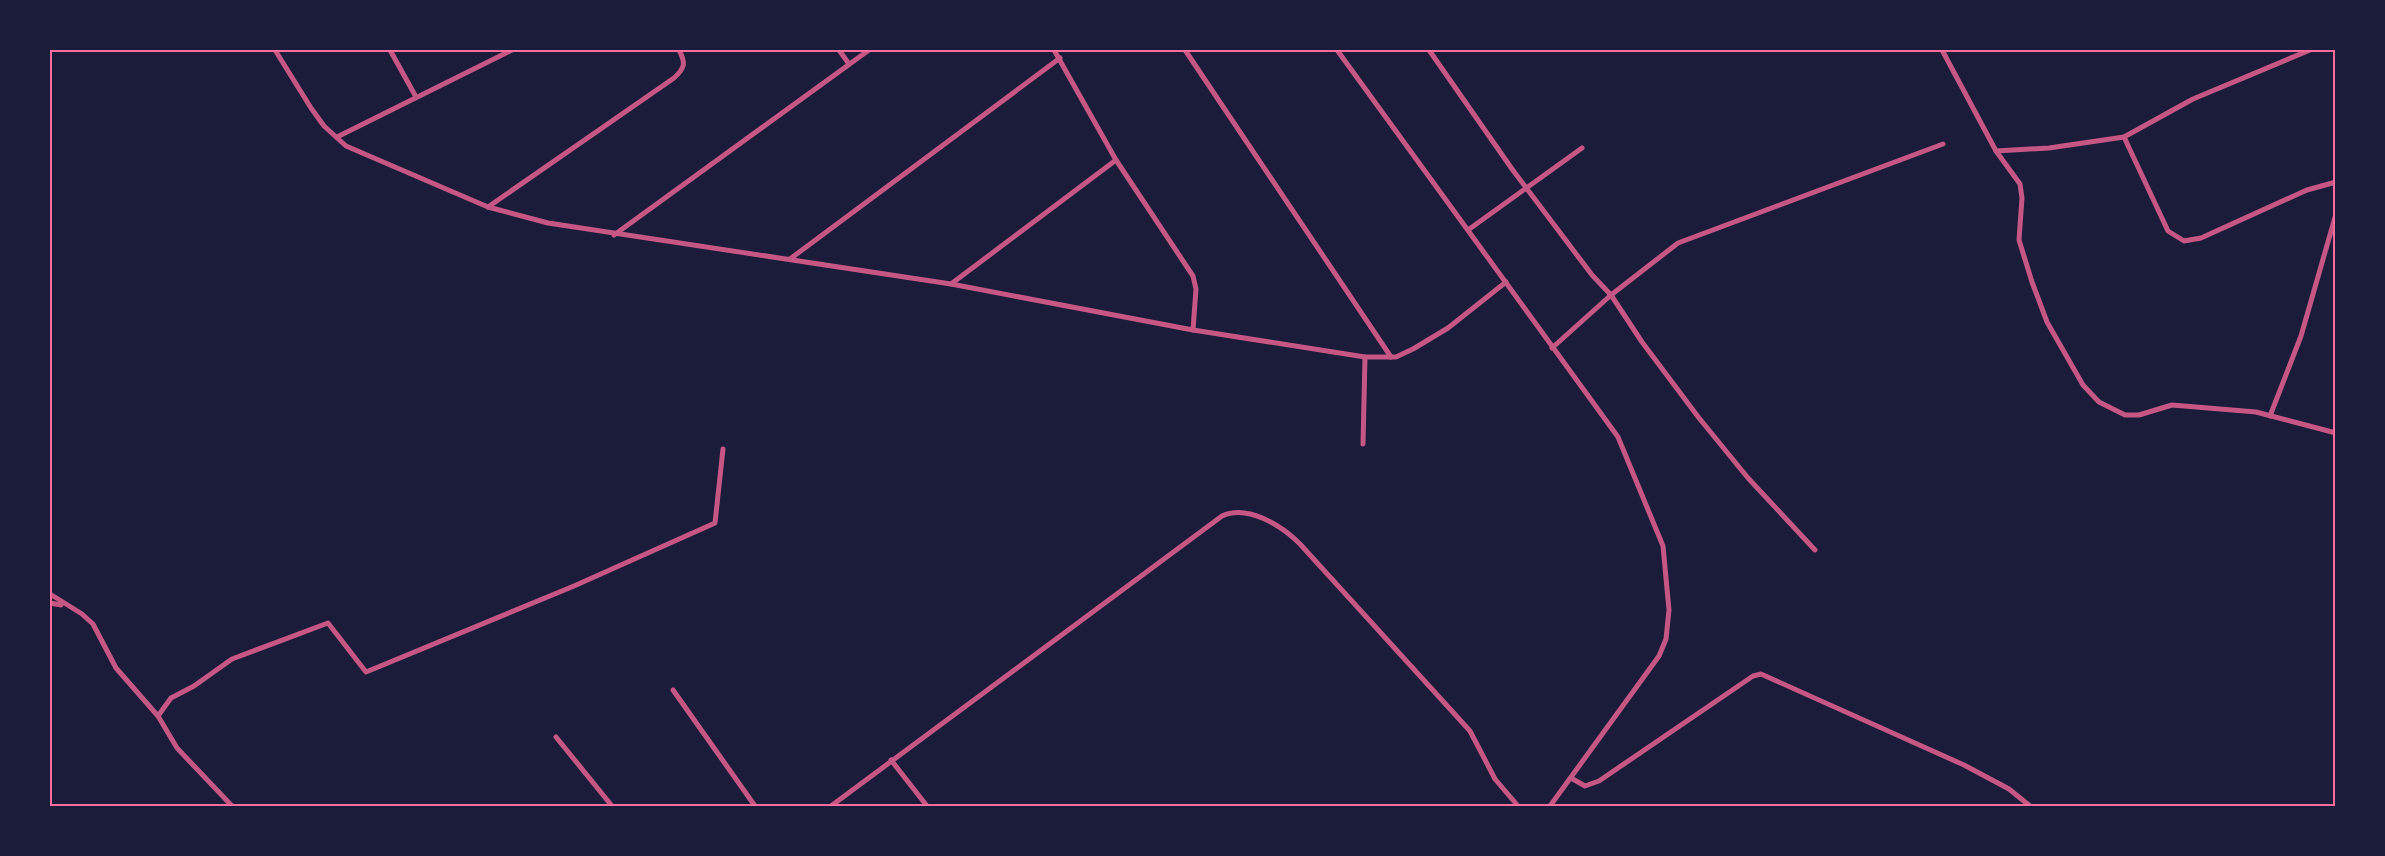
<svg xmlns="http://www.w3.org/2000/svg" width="2385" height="856" viewBox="0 0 2385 856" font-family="Poppins,sans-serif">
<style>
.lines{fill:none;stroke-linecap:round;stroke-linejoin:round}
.minor{stroke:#c65784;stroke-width:5}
.neatline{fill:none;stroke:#ff6b9d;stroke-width:2}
</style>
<rect width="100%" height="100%" fill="#1b1b3a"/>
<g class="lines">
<g class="minor">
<polyline points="275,50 311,108 324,126 346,146 488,207 548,223 951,284 1193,330 1365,357 1396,357 1413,349 1448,328 1506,282"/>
<polyline points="390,50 416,97"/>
<polyline points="839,50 849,64"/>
<polyline points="1054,50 1116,160 1193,276 1196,289 1193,330"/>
<polyline points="1185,50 1391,357"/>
<polyline points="1337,50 1618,437 1663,546 1669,610 1666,639 1659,656 1550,806"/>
<polyline points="1429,50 1512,169 1592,275 1611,295 1642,342 1699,418 1748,478 1815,550"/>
<polyline points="1942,50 1996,151 2020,184 2022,198 2019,240 2032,282 2047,322 2083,385 2099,402 2125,415 2139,415 2172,405 2256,412 2336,433"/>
<polyline points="337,137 512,50"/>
<polyline points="2124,137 2168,231 2184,241 2201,238 2307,190 2336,182"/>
<polyline points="1996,151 2049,148 2124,137 2193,99 2310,50"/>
<path d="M 488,207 L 674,78 C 685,68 686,63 679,50"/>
<polyline points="1468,230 1582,148"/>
<polyline points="614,235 869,50"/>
<polyline points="790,259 1060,58"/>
<polyline points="951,284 1116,160"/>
<polyline points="1552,348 1611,295 1678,243 1943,144"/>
<polyline points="2270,416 2301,336 2336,214"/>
<polyline points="1363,444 1365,357"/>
<polyline points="50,594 82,614 93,624 116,668 158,716 177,748 232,806"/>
<polyline points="50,603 61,605"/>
<polyline points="673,690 755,806"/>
<polyline points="158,716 171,698 194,686 232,659 328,623 366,672 574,586 715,523 723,449"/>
<polyline points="556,737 612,806"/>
<polyline points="891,760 927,806"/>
<polyline points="1571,778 1585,786 1599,781 1753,676 1761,674 1964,765 2009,789 2030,806"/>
<path d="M 831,806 L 1222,516 C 1248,504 1282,526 1300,544 L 1470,731 L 1495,779 L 1518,806"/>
</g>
</g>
<rect width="2385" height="856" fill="none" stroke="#1b1b3a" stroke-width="102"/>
<rect x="51" y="51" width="2283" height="754" class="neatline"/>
</svg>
